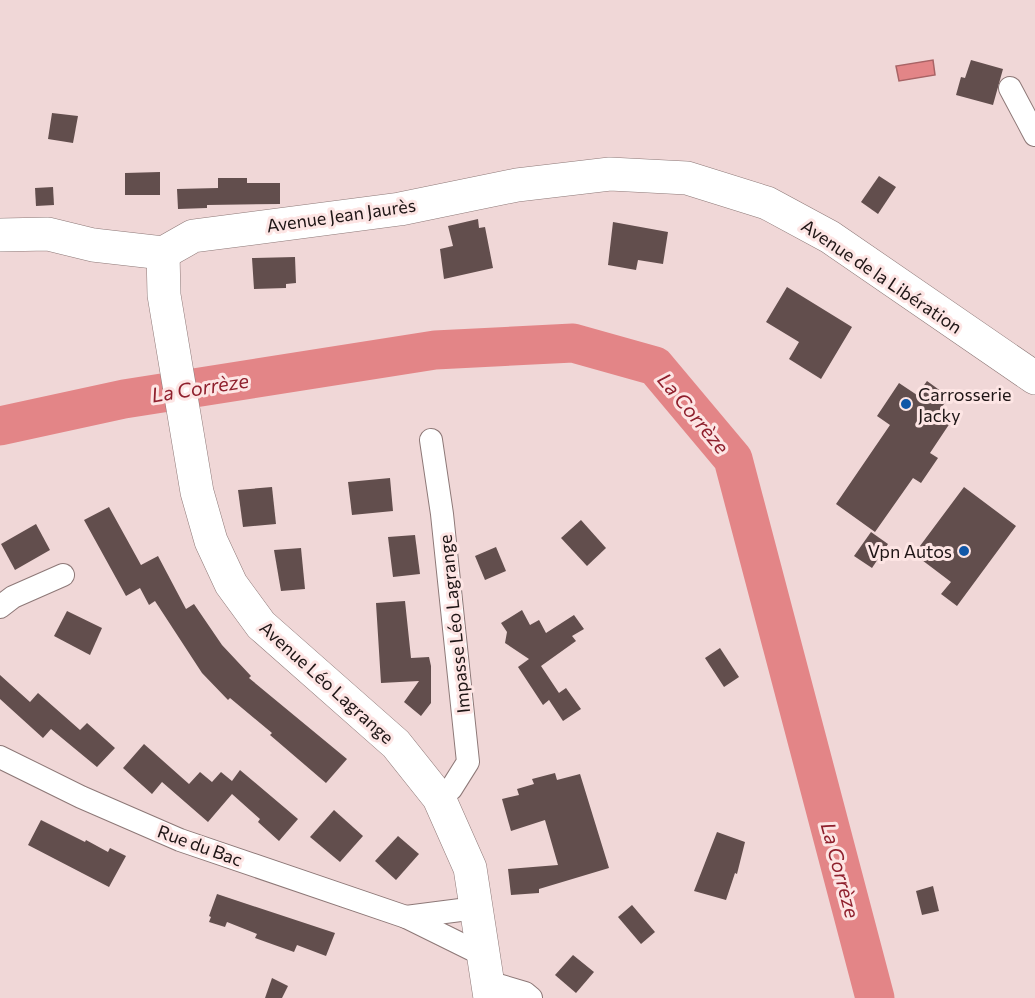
<svg xmlns="http://www.w3.org/2000/svg" width="1035" height="998" font-family="Commissioner,sans-serif">
<rect width="100%" height="100%" fill="#f0d7d7"/>
<path fill="#e38587" stroke="#a86365" stroke-width="1.5" d="M933 60 935 75 899 81 896 66Z"/>
<g fill="none" stroke-linecap="round" stroke-linejoin="round">
<path stroke="#e38587" stroke-width="39" d="M0 426 124 399 435 350 573 343 655 366 733 459 875 998"/>
</g>
<g fill="#624e4d">
<path d="M971 60 1003 69 993 105 956 95 961 77 965 78Z"/>
<path d="M52 113 78 116 73 143 48 139Z"/>
<path d="M160 172V195H125V173Z"/>
<path d="M879 176 896 187 878 214 861 202Z"/>
<path d="M218 178H247V183H280V204L207 205V208L178 209 177 189 218 188Z"/>
<path d="M53 187 54 205 36 206 35 188Z"/>
<path d="M478 219 479 228 485 227 493 268 444 279 440 249 453 246 448 226Z"/>
<path d="M613 222 668 232 663 264 638 260 636 270 608 265Z"/>
<path d="M295 257 296 283 286 284V288L254 289 252 258Z"/>
<path d="M787 287 852 327 821 379 789 359 799 342 766 322Z"/>
<path d="M927 381 949 397 939 411 952 420 930 453 938 458 921 483 913 478 875 532 836 504 890 425 877 416 899 383 917 395Z"/>
<path d="M390 478 393 511 352 515 348 482Z"/>
<path d="M272 487 276 524 243 527 238 490Z"/>
<path d="M964 487 1016 526 957 606 941 594 951 582 914 554Z"/>
<path d="M109 507 141 565 158 556 186 609 194 604 222 645 251 676 249 678 347 759 326 783 270 735 272 733 230 698 228 700 202 673 155 601 149 605 140 588 126 596 84 520Z"/>
<path d="M581 520 606 548 587 566 561 538Z"/>
<path d="M36 524 50 550 15 570 1 544Z"/>
<path d="M871 532 888 544 872 568 854 556Z"/>
<path d="M415 535 420 574 393 577 388 537Z"/>
<path d="M496 547 506 571 485 580 475 556Z"/>
<path d="M301 548 305 589 281 591 274 550Z"/>
<path d="M405 601 411 658 429 657 431 666V703L421 716 404 702 419 681 381 683 376 603Z"/>
<path d="M522 610 530 625 539 620 546 633 574 615 584 629 572 636 576 641 541 666 559 693 556 695 566 688 581 709 563 721 549 700 543 705 518 667 529 659 505 643 507 632 501 623Z"/>
<path d="M67 611 102 628 90 655 54 636Z"/>
<path d="M720 648 739 677 724 687 705 658Z"/>
<path d="M0 675 30 702 38 693 80 730 87 723 115 748 97 767 51 729 43 738 0 699Z"/>
<path d="M144 744 189 784 200 772 212 782 221 772 232 781 240 770 298 819 279 841 258 822 260 819 232 794 208 822 162 782 152 794 123 768Z"/>
<path d="M555 773 557 780 580 774 609 868 539 889V893L511 895 508 869 558 865 545 820 511 831 502 799 519 795 517 789 534 784 532 779Z"/>
<path d="M334 810 363 836 340 862 310 837Z"/>
<path d="M41 820 85 842 86 840 108 852 110 848 126 856 109 887 28 845Z"/>
<path d="M717 832 745 842 737 874 735 873 726 900 694 891Z"/>
<path d="M398 836 419 854 396 880 375 861Z"/>
<path d="M933 886 939 911 922 915 916 891Z"/>
<path d="M217 894 335 933 326 956 297 945 294 952 255 938 257 934 227 922 225 927 209 922 211 917 209 916Z"/>
<path d="M632 905 655 932 641 944 618 917Z"/>
<path d="M573 955 594 972 576 993 555 975Z"/>
<path d="M272 978 288 986 282 998H265Z"/>
</g>
<g fill="none" stroke-linecap="round" stroke-linejoin="round">
<defs>
<g id="street">
<path d="M1010 88 1035 135"/>
<path d="M431 440 442 514 468 762 451 789 439 798"/>
<path d="M0 607 13 597 63 575"/>
<path d="M0 757 81 797 180 840 406 917"/>
<path d="M476 908 406 917 485 956"/>
<path d="M488 982 525 993 531 998"/>
</g>
<path id="secondary" d="M163 253 164 295 197 492 211 541 231 584 261 625 396 744 439 798 470 868 490 998"/>
<path id="primary" d="M0 235 48 234 93 245 163 253 193 236 400 209 517 185 610 174 687 178 767 203 830 237 1035 378"/>
</defs>
<use href="#street" stroke="#8d7877" stroke-width="24"/>
<use href="#secondary" stroke="#8d7877" stroke-width="34"/>
<use href="#primary" stroke="#8d7877" stroke-width="34"/>
<use href="#street" stroke="#fff" stroke-width="22"/>
<use href="#secondary" stroke="#fff" stroke-width="33"/>
<use href="#primary" stroke="#fff" stroke-width="33"/>
</g>
<g fill="#1157a7" stroke="#fde5e4" stroke-width="2">
<circle cx="906" cy="404" r="6"/>
<circle cx="964" cy="551" r="6"/>
</g>
<g text-anchor="middle" dominant-baseline="central" stroke-width="6" stroke-linejoin="round" paint-order="stroke">
<g font-size="18" fill="#1e1515" stroke="#fde5e4">
<text transform="translate(341 215) rotate(-8)">Avenue Jean Jaurès</text>
<text transform="translate(882 276) rotate(34)">Avenue de la Libération</text>
<text transform="translate(454 624) rotate(-96)">Impasse Léo Lagrange</text>
<text transform="translate(327 682) rotate(42)">Avenue Léo Lagrange</text>
<text transform="translate(200 845) rotate(20)">Rue du Bac</text>
</g>
<g font-size="18" fill="#1e1515" stroke="#fde5e4" text-anchor="start">
<text x="918" y="394">Carrosserie<tspan x="918" dy="21">Jacky</tspan></text>
<text x="952" y="551" text-anchor="end">Vpn Autos</text>
</g>
<g font-size="20" font-style="italic" fill="#8f202d" stroke="#fde5e4">
<text transform="translate(200 387) rotate(-9)">La Corrèze</text>
<text transform="translate(694 413) rotate(50)">La Corrèze</text>
<text transform="translate(841 870) rotate(75)">La Corrèze</text>
</g>
</g>
</svg>
